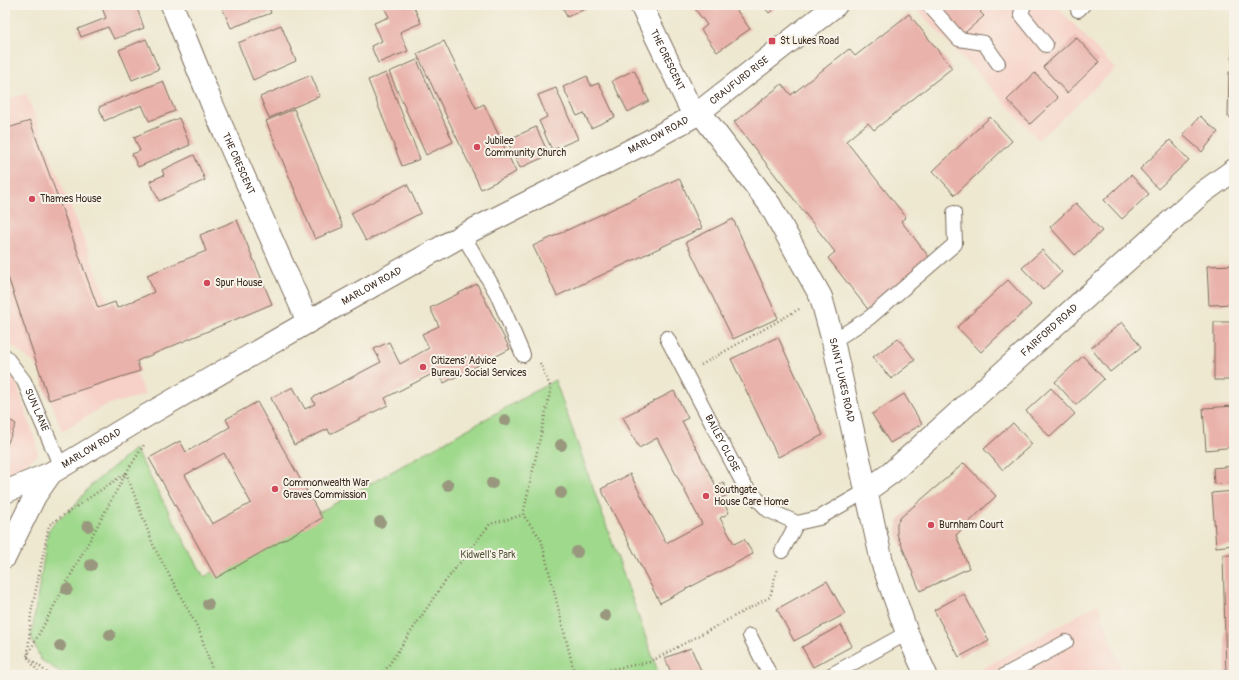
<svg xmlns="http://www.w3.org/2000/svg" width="1239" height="680" font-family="Pangolin,sans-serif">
<rect width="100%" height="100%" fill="#f7f3e8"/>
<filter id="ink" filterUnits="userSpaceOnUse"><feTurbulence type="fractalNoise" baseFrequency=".025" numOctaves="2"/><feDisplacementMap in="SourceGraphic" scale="8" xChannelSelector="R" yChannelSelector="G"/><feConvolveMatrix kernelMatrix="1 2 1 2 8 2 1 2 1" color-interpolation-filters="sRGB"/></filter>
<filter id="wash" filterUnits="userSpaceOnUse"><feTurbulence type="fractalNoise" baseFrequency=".012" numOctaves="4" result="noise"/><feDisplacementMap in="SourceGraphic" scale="16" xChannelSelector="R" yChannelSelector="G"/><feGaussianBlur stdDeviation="0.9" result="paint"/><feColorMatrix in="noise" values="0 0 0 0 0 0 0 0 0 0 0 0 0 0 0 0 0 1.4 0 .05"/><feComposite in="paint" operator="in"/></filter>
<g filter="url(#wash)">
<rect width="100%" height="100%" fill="#eee8d0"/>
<g fill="#f7d1c7">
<path d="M913 5H1056L1115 69 1038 140 1000 97Z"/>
<path d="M26 94 145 395 106 405 62 431 41 375 35 364 5 340V100Z"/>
<path d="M5 369 15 379 36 442 38 454 5 480Z"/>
<path d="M1098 604 1123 675H971Z"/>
</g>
<path fill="#9fd98c" stroke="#6d8255" d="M555 380 659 675H65L41 660 31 637 48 531 58 519 75 506 90 486 135 449 204 577Z"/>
<g id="blocks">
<g fill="#e9b2aa" fill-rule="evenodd">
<path d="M101 5H136L144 28 114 39 108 27 81 37 78 29 106 18Z"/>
<path d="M221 5H268L271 13 231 28Z"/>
<path d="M383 5H413L421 23 400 32 408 51 378 63 371 46 382 41 374 23 389 17Z"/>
<path d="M562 5H594L567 17Z"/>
<path d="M692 5H725L728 9 733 5 750 29 717 52 701 30 707 25Z"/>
<path d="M762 5H778L769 13Z"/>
<path d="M934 5H987L980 12 984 16 961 36Z"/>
<path d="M909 14 952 68 874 130 868 123 846 141 906 217 901 221 933 262 870 312 828 258 835 252 734 122 782 84 791 95 849 49 855 56Z"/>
<path d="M1233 21H1234V64L1232 63Z"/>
<path d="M281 25 296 61 253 80 238 43Z"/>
<path d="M1076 37 1099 62 1067 93 1043 67Z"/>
<path d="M146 39 159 69 132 80 119 50Z"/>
<path d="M444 41 476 108 484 104 516 172 481 189 417 54Z"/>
<path d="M417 60 453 142 426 155 389 72Z"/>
<path d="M634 70 649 101 628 112 612 81Z"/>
<path d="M1229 72H1234V117H1228Z"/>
<path d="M386 73 420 159 402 166 368 80Z"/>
<path d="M1035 73 1058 98 1030 124 1007 100Z"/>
<path d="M311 75 320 96 269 118 260 97Z"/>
<path d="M587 76 591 86 599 83 615 117 591 128 584 113 577 116 563 87Z"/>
<path d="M163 81 175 111 149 121 142 105 104 121 99 107Z"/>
<path d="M556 88 578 139 552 150 539 121 547 117 538 95Z"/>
<path d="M294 109 343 227 315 239 266 121Z"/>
<path d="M1200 116 1218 132 1202 152 1183 135Z"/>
<path d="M990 117 1012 141 955 195 933 171Z"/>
<path d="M179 118 190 145 138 167 132 154 140 151 134 137Z"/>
<path d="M30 121 98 308 115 302 117 308 154 292 147 275 206 251 200 235 237 220 272 304 137 361 140 371 49 400 5 268V129Z"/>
<path d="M536 127 549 155 520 168 507 140Z"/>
<path d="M1170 140 1189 160 1158 189 1140 169Z"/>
<path d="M194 155 205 180 159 201 150 181 164 175 162 170Z"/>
<path d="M1131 175 1149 194 1122 219 1104 200Z"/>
<path d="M679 178 702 228 557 296 533 246Z"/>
<path d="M407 184 421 213 366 241 351 213Z"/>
<path d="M1076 203 1102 231 1075 255 1050 227Z"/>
<path d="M733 219 778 318 733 339 686 242Z"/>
<path d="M1042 250 1062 272 1043 290 1022 268Z"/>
<path d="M1234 265V304L1209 305 1207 266Z"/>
<path d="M1008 280 1031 305 981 352 957 327Z"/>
<path d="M477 284 510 349 444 383 438 371 385 398 388 405 330 434 328 429 294 445 271 398 293 387 305 409 315 404 312 398 381 362 374 349 389 342 400 364 429 348 422 334 439 326 430 308Z"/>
<path d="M1122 322 1141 347 1110 372 1091 348Z"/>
<rect x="1214" y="322" width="20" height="58"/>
<path d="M778 337 823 435 778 457 731 359Z"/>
<path d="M898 338 915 360 891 379 873 357Z"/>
<path d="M1083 356 1104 379 1076 405 1055 382Z"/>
<path d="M1051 388 1075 414 1050 437 1026 411Z"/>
<path d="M674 391 688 418 682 421 716 486 723 482 730 494 721 498 729 513 720 518 734 544 744 539 753 554 660 603 601 489 630 474 666 543 702 524 657 438 639 448 623 417Z"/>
<path d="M904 394 922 424 890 443 872 414Z"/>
<path d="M257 402 322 518 216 578 149 458 180 441 186 452 230 427 226 419ZM224 453 251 503 212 524 185 475Z"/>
<path d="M1234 406V447L1206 450 1203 408Z"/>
<path d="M5 417 16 424 5 449Z"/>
<path d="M1013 423 1032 444 1003 470 984 449Z"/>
<path d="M964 463 996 496 956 535 969 568 920 591 897 534V523L901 517Z"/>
<path d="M1234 466V483L1214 484 1213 468Z"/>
<path d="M1234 491V545L1216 547 1212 493Z"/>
<path d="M1223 555H1234V675H1226Z"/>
<path d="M827 581 845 614 794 641 777 609Z"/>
<path d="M964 594 989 641 959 657 934 610Z"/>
<path d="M841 625 852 646 813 667 802 647Z"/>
<path d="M691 648 703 675H672L665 658Z"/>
</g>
</g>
</g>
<g filter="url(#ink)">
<use href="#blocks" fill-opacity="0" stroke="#7a6c5c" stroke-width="1"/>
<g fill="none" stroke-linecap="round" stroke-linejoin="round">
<defs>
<g id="service">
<path d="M929 5 959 39 984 43 998 63"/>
<path d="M1024 5 1021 14 1046 45"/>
<path d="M1078 10 1083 5"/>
<path d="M463 235 497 294 523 355"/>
<path id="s1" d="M667 338 744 485 768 510 797 523 819 518 866 491"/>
<path d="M833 341 869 318 955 244 954 213"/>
<path id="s2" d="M5 356 24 381 61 467"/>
<path d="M782 551 797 523"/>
<path d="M750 636 770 675"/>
<path d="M831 675 907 633"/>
<path d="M1005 675 1066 642"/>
</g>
<g id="minor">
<path id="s3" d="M172 5 212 104 308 322"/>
<path id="s4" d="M641 5 694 116"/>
<path id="s5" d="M700 112 770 205 821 297 833 341 882 562 907 633 926 675"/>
<path id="s6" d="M866 491 891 473 1202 193 1234 170"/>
</g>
<g id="primary">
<path id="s7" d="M5 492 51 473 139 420 308 322 463 235 649 141 694 116 836 5"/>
<path d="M5 557 35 496 51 473"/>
</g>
</defs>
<use href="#service" stroke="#7a6c5c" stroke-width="16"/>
<use href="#minor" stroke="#7a6c5c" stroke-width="24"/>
<use href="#primary" stroke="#7a6c5c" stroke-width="24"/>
<g stroke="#7a6c5c" stroke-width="2.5" stroke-dasharray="1 3" stroke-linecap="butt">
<path d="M540 363 551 388 523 515 541 539 575 675"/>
<path d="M701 365 801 308"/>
<path d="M126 473 154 547 199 630 214 675"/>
<path d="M28 654 31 614 49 525 126 473"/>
<path d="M27 656 126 473 144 445"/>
<path d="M40 675 27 656 50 675"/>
<path d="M382 675 441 587 490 524 523 515"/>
<path d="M582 675 650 662 770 597 777 569"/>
</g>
<use href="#service" stroke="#fff" stroke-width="14"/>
<use href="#minor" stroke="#fff" stroke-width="22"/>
<use href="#primary" stroke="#fff" stroke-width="22"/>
</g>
<g fill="#99987e">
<circle cx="505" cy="420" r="6"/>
<circle cx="561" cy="445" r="6"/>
<circle cx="492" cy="483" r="6"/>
<circle cx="448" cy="485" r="6"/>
<circle cx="561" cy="493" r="6"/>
<circle cx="380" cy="522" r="6"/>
<circle cx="88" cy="526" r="6"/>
<circle cx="577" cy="552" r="6"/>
<circle cx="91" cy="565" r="6"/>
<circle cx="67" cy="589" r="6"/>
<circle cx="208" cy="604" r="6"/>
<circle cx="605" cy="616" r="6"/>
<circle cx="110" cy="635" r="6"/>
<circle cx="60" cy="646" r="6"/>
</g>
</g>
<g fill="#d1495b" stroke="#f7f3e8" stroke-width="1.5">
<rect x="768" y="37" width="8" height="8" rx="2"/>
<circle cx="477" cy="147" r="4"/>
<circle cx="32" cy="199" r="4"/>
<circle cx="207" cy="283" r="4"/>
<circle cx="423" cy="367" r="4"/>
<circle cx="275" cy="489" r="4"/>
<circle cx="706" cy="496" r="4"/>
<circle cx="931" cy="525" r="4"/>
</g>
<g text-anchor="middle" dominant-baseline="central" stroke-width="4" stroke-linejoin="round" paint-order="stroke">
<g font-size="10" fill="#3b2a1e" stroke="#f7f3e8" text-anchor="start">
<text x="780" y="41">St Lukes Road</text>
<text x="485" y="141">Jubilee<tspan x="485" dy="12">Community Church</tspan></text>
<text x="40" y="199">Thames House</text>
<text x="215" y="283">Spur House</text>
<text x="431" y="361">Citizens' Advice<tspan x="431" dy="12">Bureau, Social Services</tspan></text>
<text x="283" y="483">Commonwealth War<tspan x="283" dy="12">Graves Commission</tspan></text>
<text x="714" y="490">Southgate<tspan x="714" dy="12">House Care Home</tspan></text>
<text x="939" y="525">Burnham Court</text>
</g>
<g font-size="10" fill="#3b2a1e" stroke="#f7f3e8">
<text stroke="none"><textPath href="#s4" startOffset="61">THE CRESCENT</textPath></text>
<text stroke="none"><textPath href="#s7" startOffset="843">CRAUFURD RISE</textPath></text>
<text stroke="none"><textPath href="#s7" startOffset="745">MARLOW ROAD</textPath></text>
<text stroke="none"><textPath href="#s3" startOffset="172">THE CRESCENT</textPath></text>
<text stroke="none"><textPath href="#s7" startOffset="421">MARLOW ROAD</textPath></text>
<text stroke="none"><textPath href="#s6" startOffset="244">FAIRFORD ROAD</textPath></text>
<text stroke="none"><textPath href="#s5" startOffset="307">SAINT LUKES ROAD</textPath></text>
<text stroke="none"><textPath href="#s2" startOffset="63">SUN LANE</textPath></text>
<text stroke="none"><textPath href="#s1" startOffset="119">BAILEY CLOSE</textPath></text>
<text stroke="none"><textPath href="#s7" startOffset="97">MARLOW ROAD</textPath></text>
</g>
<g font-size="10" fill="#54563a" stroke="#f7f3e8">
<text x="488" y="555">Kidwell's Park</text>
</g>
</g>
<rect width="1239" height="680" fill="none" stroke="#f7f3e8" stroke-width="20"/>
</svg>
